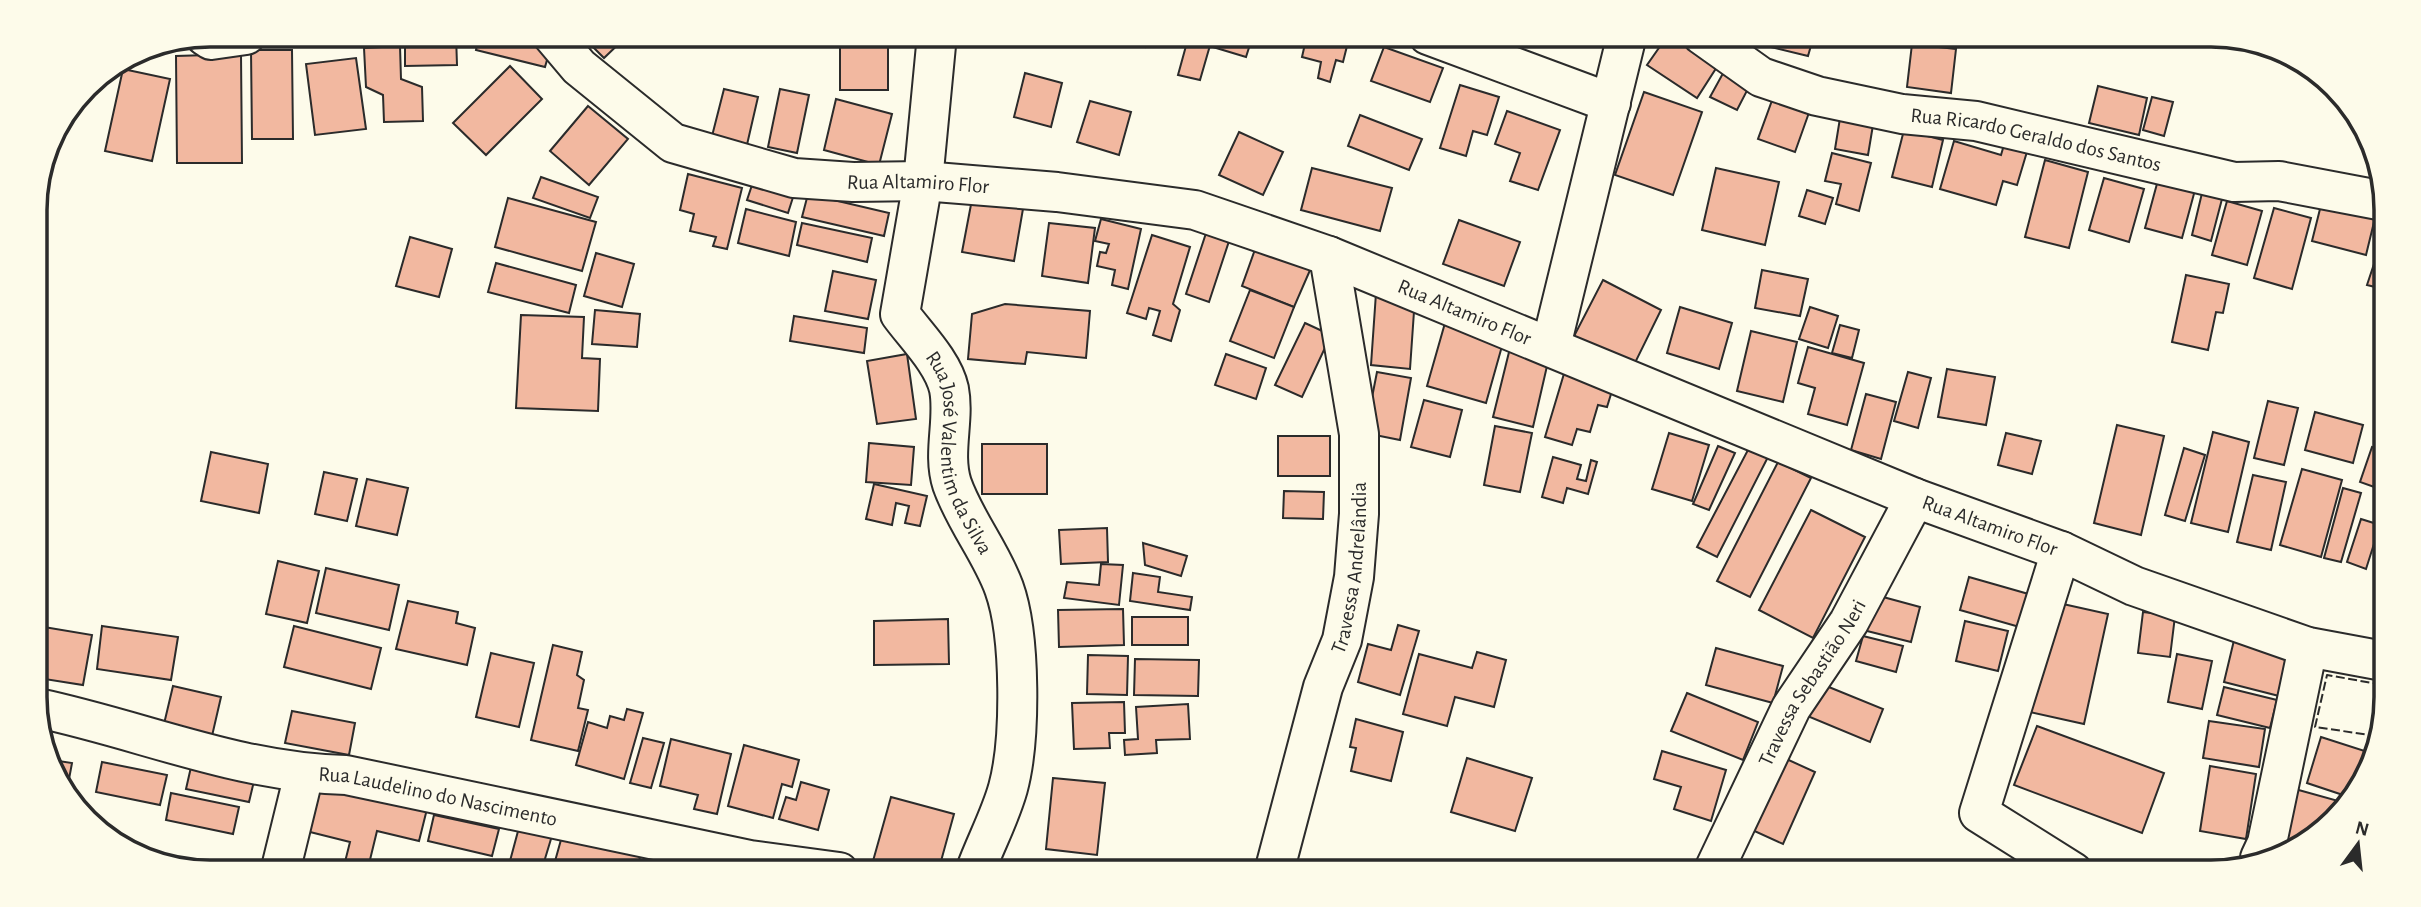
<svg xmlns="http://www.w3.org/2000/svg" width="2421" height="907" font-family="'Alegreya Sans',sans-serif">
<rect width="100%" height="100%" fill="#fdfbea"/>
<g fill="#f2b8a0" stroke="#2b2b2b" stroke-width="2">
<path d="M405 35H456L457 65 405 66Z"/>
<path d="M479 35H508L551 46 545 67 476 50Z"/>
<path d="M581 35H628L604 58Z"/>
<path d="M1116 35H1150L1145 47Z"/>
<path d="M1189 35H1213L1200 80 1178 75Z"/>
<path d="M1217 35H1253L1246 57 1213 47Z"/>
<path d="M1307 35 1348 42 1343 62 1336 60 1330 82 1318 78 1321 62 1302 57Z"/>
<path d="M1554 35H1598L1597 39Z"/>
<path d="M1668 35H1686L1722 59 1697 98 1647 65Z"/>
<path d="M1743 35H1814L1808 56 1742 40Z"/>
<rect x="840" y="43" width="48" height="47"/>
<path d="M1912 44 1956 49 1951 93 1907 87Z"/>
<path d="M400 46 401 79 422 87 423 121 384 122 383 95 366 87 364 48Z"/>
<path d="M1384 47 1443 68 1430 102 1371 81Z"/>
<path d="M251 50H292L293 139H252Z"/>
<path d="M241 54 242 163H177L176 56Z"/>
<path d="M356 58 366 129 315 135 306 64Z"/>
<path d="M510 66 542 99 486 155 453 123Z"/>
<path d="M1727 66 1753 79 1737 110 1710 97Z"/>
<path d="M123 69 170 79 152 161 105 151Z"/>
<path d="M1025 73 1062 83 1051 127 1014 117Z"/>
<path d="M1460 85 1499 97 1487 135 1473 131 1466 156 1440 148Z"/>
<path d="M2098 86 2147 98 2139 135 2089 123Z"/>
<path d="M724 89 758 97 746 149 711 140Z"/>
<path d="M780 89 809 95 797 153 768 147Z"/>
<path d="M1644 92 1702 112 1673 195 1615 175Z"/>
<path d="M1774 95 1811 107 1795 152 1758 139Z"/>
<path d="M2152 97 2173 102 2164 136 2143 130Z"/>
<path d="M836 99 892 114 879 165 824 150Z"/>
<path d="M1090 101 1131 112 1119 155 1077 142Z"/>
<path d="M588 106 628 139 589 185 550 151Z"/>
<path d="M1507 111 1560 130 1538 190 1510 181 1520 153 1495 144Z"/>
<path d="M1841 112 1874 119 1868 155 1835 149Z"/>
<path d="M1360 115 1422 139 1409 170 1348 146Z"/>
<path d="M1904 130 1943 140 1932 187 1892 177Z"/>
<path d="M1239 132 1283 152 1263 195 1219 175Z"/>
<path d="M2006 138 2029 145 2017 185 2003 181 1996 205 1940 189 1954 141 2001 155Z"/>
<path d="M1832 153 1871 163 1859 211 1836 204 1841 184 1825 181Z"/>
<path d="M2045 160 2088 172 2069 248 2025 237Z"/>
<path d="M1312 168 1392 188 1380 231 1301 210Z"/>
<path d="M1716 168 1779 182 1765 245 1702 230Z"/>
<path d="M688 174 742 188 727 249 713 246 716 237 690 231 694 214 680 210Z"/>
<path d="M541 177 598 197 590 218 533 198Z"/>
<path d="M2104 178 2144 189 2129 242 2089 230Z"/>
<path d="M754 179 795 191 788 213 747 200Z"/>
<path d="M2158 180 2195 190 2182 238 2145 228Z"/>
<path d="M1807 190 1833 198 1825 224 1799 216Z"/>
<path d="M2202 193 2222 199 2211 241 2192 235Z"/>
<path d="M808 194 889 213 884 236 802 217Z"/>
<path d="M973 194 1024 203 1014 261 962 252Z"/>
<path d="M508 198 596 222 582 271 495 247Z"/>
<path d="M2227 201 2262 211 2247 265 2212 255Z"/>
<path d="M2321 205 2375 218 2366 255 2312 241Z"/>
<path d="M2274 208 2311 218 2292 289 2254 278Z"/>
<path d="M746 209 796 222 789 256 738 243Z"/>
<path d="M1101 219 1141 229 1128 289 1112 285 1115 270 1097 266 1100 252 1106 253 1109 244 1095 241Z"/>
<path d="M1459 220 1520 242 1504 286 1443 264Z"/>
<path d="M802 223 872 238 867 262 797 245Z"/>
<path d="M1049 223 1095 228 1088 283 1042 276Z"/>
<path d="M1209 224 1232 232 1209 302 1186 294Z"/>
<path d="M2384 234 2383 289 2367 285Z"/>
<path d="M1152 235 1190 247 1173 304 1180 310 1171 341 1153 335 1160 311 1149 308 1146 319 1127 313Z"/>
<path d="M410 237 452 249 439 297 396 286Z"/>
<path d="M1258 241 1314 261 1294 307 1242 286Z"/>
<path d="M596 253 634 264 622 307 584 296Z"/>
<path d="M496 263 576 285 569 313 488 292Z"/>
<path d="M1762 270 1808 279 1800 316 1755 308Z"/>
<path d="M833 271 876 280 868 319 825 311Z"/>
<path d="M2186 275 2229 284 2223 313 2216 312 2208 350 2172 342Z"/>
<path d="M1603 280 1661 310 1631 371 1572 340Z"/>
<path d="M1250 290 1294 307 1274 358 1230 341Z"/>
<path d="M1376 293 1415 297 1410 369 1371 365Z"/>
<path d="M1005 304 1090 311 1086 358 1027 352 1025 364 968 359 972 314Z"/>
<path d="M1680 307 1732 323 1719 369 1667 353Z"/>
<path d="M1810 307 1838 316 1828 348 1799 339Z"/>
<path d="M595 310 640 314 637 347 592 344Z"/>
<path d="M521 315 584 317 582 358 600 359 598 411 516 408Z"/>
<path d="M794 316 867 328 864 353 790 341Z"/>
<path d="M1305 323 1331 335 1302 397 1275 385Z"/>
<path d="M1445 323 1504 339 1486 403 1427 386Z"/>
<path d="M1840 325 1859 330 1852 358 1832 353Z"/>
<path d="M1751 331 1797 342 1783 402 1737 391Z"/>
<path d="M1511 344 1550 353 1533 427 1493 417Z"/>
<path d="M1808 347 1864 363 1847 425 1808 414 1815 388 1798 383Z"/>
<path d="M907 354 916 419 877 424 867 361Z"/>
<path d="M1226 354 1266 368 1256 399 1215 385Z"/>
<path d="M1566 367 1615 381 1607 407 1598 405 1590 432 1577 429 1572 445 1545 437Z"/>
<path d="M1947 369 1995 377 1986 425 1938 417Z"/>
<path d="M1377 372 1411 378 1400 440 1365 433Z"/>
<path d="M1908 372 1931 378 1918 428 1894 421Z"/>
<path d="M1866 394 1896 402 1881 459 1851 450Z"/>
<path d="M1424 400 1462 410 1450 457 1411 447Z"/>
<path d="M2268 401 2298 408 2284 465 2254 458Z"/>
<path d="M2315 412 2363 425 2353 463 2305 450Z"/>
<path d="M2117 425 2164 436 2141 535 2094 523Z"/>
<path d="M1495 426 1532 433 1520 492 1484 485Z"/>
<path d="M2213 432 2249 442 2228 532 2191 523Z"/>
<path d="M1669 433 1709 445 1692 501 1652 489Z"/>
<path d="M2006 433 2041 441 2032 474 1998 465Z"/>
<rect x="1278" y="436" width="52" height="40"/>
<path d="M869 443 914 447 911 485 866 482Z"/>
<rect x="982" y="444" width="65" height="50"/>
<path d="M1718 446 1735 453 1709 510 1693 504Z"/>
<path d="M2372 447 2381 450 2380 489 2360 482Z"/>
<path d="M1749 448 1768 457 1717 557 1697 547Z"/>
<path d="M2184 448 2205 455 2185 521 2165 515Z"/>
<path d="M211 452 268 464 259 513 201 501Z"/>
<path d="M1553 457 1581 465 1577 479 1586 481 1591 460 1597 462 1588 494 1567 488 1563 503 1542 497Z"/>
<path d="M1778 462 1811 478 1750 597 1717 581Z"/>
<path d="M2302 469 2342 480 2321 557 2280 545Z"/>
<path d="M324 472 357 479 347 521 315 514Z"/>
<path d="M2253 475 2286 482 2271 550 2237 542Z"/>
<path d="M367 479 408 488 397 535 356 526Z"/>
<path d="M874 484 927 496 920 526 905 523 909 506 896 503 892 525 866 519Z"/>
<path d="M2343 488 2361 493 2341 562 2324 558Z"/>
<path d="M1284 491 1324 492 1323 519 1283 518Z"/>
<path d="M1811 510 1865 537 1813 638 1759 610Z"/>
<path d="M2361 519 2380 525 2366 569 2347 562Z"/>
<path d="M1107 528 1108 562 1061 564 1059 530Z"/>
<path d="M1143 543 1187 556 1181 576 1145 565Z"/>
<path d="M278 561 319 571 307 623 266 614Z"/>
<path d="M1101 564 1123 565 1119 605 1064 598 1067 582 1099 585Z"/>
<path d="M326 568 399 585 389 630 316 613Z"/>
<path d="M1133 573 1160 577 1158 592 1192 597 1190 610 1130 601Z"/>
<path d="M1969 577 2032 595 2023 628 1960 610Z"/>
<path d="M1872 594 1920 607 1911 642 1863 630Z"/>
<path d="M408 601 458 612 456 623 475 628 467 665 396 649Z"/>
<path d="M2054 602 2108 614 2084 724 2030 712Z"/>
<path d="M1123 609 1124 645 1059 647 1058 610Z"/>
<path d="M2143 612 2175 616 2170 657 2138 653Z"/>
<rect x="1132" y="617" width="56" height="28"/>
<path d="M948 619 949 664 874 665V621Z"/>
<path d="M1965 621 2008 631 1998 671 1956 661Z"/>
<path d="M1398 625 1419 631 1400 695 1358 682 1368 644 1391 650Z"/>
<path d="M38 626 92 635 83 685 38 678Z"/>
<path d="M102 626 178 637 171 680 97 669Z"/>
<path d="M294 626 381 648 371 689 284 667Z"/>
<path d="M1863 636 1903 646 1896 672 1856 661Z"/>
<path d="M2235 636 2290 650 2279 696 2224 682Z"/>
<path d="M553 645 582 652 577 675 584 680 578 708 588 710 578 751 531 740Z"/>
<path d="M1716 648 1783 666 1773 703 1706 685Z"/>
<path d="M1477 652 1506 660 1494 707 1455 697 1447 726 1403 714 1419 654 1472 668Z"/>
<path d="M491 653 534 663 519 727 476 717Z"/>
<path d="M2177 654 2212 661 2202 709 2168 702Z"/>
<path d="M1088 655 1128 656 1127 695 1087 694Z"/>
<path d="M1135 659 1199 660 1198 696 1134 695Z"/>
<path d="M1819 683 1883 709 1870 742 1805 715Z"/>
<path d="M173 686 221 697 212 736 164 724Z"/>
<path d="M2224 687 2277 700 2270 728 2217 715Z"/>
<path d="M1687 693 1758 722 1743 760 1671 731Z"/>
<path d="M1124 702 1125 733H1109L1110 748 1074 749 1072 703Z"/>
<path d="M1188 704 1190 739 1156 740 1157 753 1125 755 1124 740 1138 739 1136 707Z"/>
<path d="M627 709 643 713 624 779 576 765 588 722 607 728 610 716 624 720Z"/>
<path d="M292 711 355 723 349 755 285 743Z"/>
<path d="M1356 719 1403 732 1391 781 1351 771 1356 748 1350 747Z"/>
<path d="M2209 721 2265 729 2259 767 2203 758Z"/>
<path d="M2037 726 2164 773 2142 833 2014 785Z"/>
<path d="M2321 737 2374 754 2346 796 2307 783Z"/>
<path d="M643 738 664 743 651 788 630 783Z"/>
<path d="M671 739 731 754 717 814 694 809 698 795 660 786Z"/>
<path d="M744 745 799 760 792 787 782 784 773 818 728 806Z"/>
<path d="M1662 751 1726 770 1711 821 1674 809 1681 787 1654 779Z"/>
<path d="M1782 757 1815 772 1783 844 1750 829Z"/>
<path d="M1467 758 1532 778 1515 831 1451 812Z"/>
<path d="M52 760 72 763 67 790Z"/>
<path d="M102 762 167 775 160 805 96 792Z"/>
<path d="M2210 766 2256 774 2246 839 2200 831Z"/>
<path d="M191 767 254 781 249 802 186 789Z"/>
<path d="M1053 778 1105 783 1097 855 1046 849Z"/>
<path d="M801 782 829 790 818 830 779 819 786 797 796 800Z"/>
<path d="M319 783 427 809 419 841 377 831 368 868 345 862 350 842 306 831Z"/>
<path d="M2295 789 2342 802 2318 836 2299 843 2281 838Z"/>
<path d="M171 793 239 807 233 834 166 820Z"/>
<path d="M891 797 954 814 938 872H911L873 861Z"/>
<path d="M434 815 499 829 492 856 428 841Z"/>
<path d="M521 820 554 829 541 872H507Z"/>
<path d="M564 829 642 850 636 872H552Z"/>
<path d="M673 854 704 863 702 872H667Z"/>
<path d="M293 860 336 871V872H290Z"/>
<path d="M218 865 243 872H217Z"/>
<path d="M1120 867 1121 872H1051V870Z"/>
</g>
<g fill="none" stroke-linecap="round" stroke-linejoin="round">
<defs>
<g id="minor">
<path id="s1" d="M552 35 579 67 673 143 794 178 853 182 923 181 1057 192 1195 210 1329 256 1915 498 2061 551 2134 586 2308 647 2378 660"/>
<path id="s2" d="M937 35 923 181 900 314C916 336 943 362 949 389 955 420 942 453 952 484 965 521 991 552 1004 588 1021 635 1021 740 1008 788 1000 817 985 844 975 872"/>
<path d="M1428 35 1611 103"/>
<path id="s3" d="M1702 35 1761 77 1817 96 1902 114 1976 121 2234 182 2279 181 2384 201"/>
<path d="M205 36 211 40 246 35"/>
<path d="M1551 346 1627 35"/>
<path d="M2061 551 1979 813 2073 872"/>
<path id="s4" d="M38 708C142 730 239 773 346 775L750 860 839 872"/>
<path d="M2260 858 2267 843 2308 647"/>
<path d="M280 872 304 774"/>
<path id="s5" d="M1274 872 1323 687 1342 640 1354 577 1359 514V434L1329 256"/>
<path id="s6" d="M1713 872 1791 708 1849 622 1915 498"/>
</g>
</defs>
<use href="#minor" stroke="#2b2b2b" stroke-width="42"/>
<use href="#minor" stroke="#fdfbea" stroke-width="38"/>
<path stroke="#2b2b2b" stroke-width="2" stroke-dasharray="9 3.5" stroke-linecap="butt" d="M2377 736 2315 727 2327 675 2378 684"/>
</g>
<g text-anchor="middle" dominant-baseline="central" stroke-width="5" stroke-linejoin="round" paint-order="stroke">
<g font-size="21" fill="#2b2b2b" stroke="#fdfbea">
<text stroke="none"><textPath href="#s3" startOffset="355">Rua Ricardo Geraldo dos Santos</textPath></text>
<text stroke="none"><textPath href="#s1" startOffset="413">Rua Altamiro Flor</textPath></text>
<text stroke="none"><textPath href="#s1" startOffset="980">Rua Altamiro Flor</textPath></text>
<text stroke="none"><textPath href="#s2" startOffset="438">Rua José Valentim da Silva</textPath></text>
<text stroke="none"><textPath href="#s1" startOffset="1547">Rua Altamiro Flor</textPath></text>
<text stroke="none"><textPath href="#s5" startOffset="315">Travessa Andrelândia</textPath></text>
<text stroke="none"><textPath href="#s6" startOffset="214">Travessa Sebastião Neri</textPath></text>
<text stroke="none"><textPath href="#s4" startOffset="410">Rua Laudelino do Nascimento</textPath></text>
</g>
</g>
<path d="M0 0H2421V907H0ZM210 47H2211A163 163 0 0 1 2374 210V697A163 163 0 0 1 2211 860H210A163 163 0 0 1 47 697V210A163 163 0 0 1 210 47Z" fill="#fdfbea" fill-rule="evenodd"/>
<path fill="none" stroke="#2b2b2b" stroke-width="3.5" d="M210 47H2211A163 163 0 0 1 2374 210V697A163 163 0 0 1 2211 860H210A163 163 0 0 1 47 697V210A163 163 0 0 1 210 47Z"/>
<g transform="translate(2358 844) rotate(15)" stroke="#fdfbea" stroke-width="5" paint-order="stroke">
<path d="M0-5L12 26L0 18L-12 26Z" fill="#2b2b2b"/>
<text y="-10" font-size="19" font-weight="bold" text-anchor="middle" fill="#2b2b2b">N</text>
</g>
</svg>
